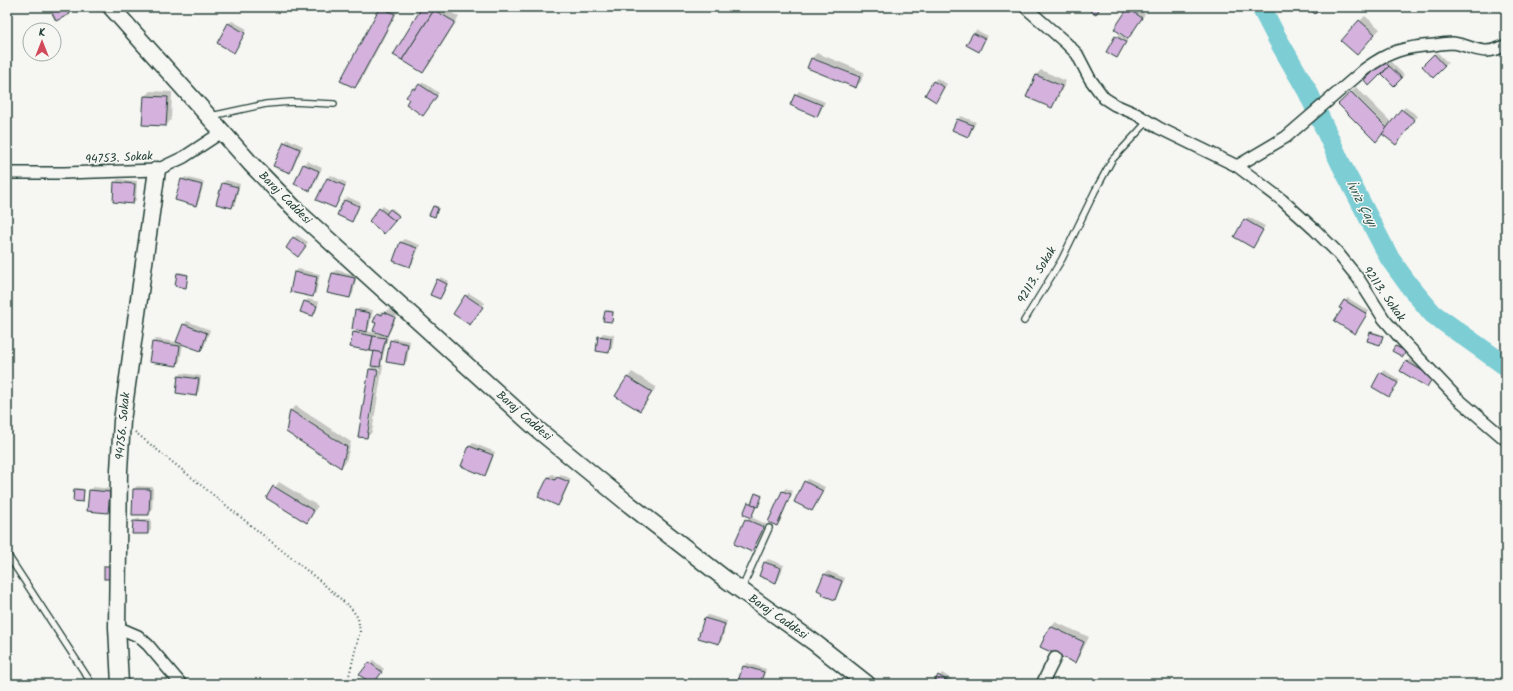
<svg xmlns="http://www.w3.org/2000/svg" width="1513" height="691" font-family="Kalam,sans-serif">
<rect width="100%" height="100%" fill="#f6f6f2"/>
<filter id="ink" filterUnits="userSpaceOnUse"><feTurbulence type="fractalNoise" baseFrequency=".025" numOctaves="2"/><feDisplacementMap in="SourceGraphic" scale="8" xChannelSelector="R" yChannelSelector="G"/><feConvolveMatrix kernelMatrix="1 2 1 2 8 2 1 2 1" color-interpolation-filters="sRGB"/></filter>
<g filter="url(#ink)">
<g fill="#0003" fill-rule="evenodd">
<path d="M50 7H71L73 10 57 20Z"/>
<path d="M155 7H164L160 10Z"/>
<path d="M381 7H396L399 9 360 82 355 87 342 80Z"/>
<path d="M424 7H442L459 17 428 67 423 72Z"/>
<path d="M1131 7H1134L1145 14 1117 56 1116 37 1119 34 1124 37 1125 35 1129 9Z"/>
<path d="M1365 16 1380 29 1357 54 1360 21Z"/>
<path d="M232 21 247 29 234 52 228 24Z"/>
<path d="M976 30 988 36 978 51 967 45Z"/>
<path d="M1437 52 1448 63 1433 76 1423 66Z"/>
<path d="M817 53 864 72 861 82 856 86 808 68 812 58Z"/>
<path d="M1387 58 1404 75 1394 85 1382 72Z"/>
<path d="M1041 70 1066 81 1056 102 1051 107 1027 97 1036 75Z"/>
<path d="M937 78 947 84 936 100 934 81Z"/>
<path d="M423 82 439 93 423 115 413 89 416 86 419 87Z"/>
<path d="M1356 87 1392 123 1405 107 1418 116 1399 140 1383 133 1340 104Z"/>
<path d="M150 91 172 92 171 120 166 125 145 96Z"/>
<path d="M799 91 825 102 820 112 817 116 796 94Z"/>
<path d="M961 116 976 122 971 132 968 136 954 129 958 119Z"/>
<path d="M288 139 303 146 293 168 290 172 285 142Z"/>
<path d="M307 161 322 168 313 187 310 190 296 183 304 164Z"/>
<path d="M331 175 347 183 337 204 334 207 327 178Z"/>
<path d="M185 177 204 182 199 201 196 205 182 180Z"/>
<path d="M118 179 137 181 136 200 133 203 115 183Z"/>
<path d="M226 180 240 184 235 204 232 207 223 183Z"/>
<path d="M348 197 361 203 355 217 352 220 338 214 345 200Z"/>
<path d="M435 205 439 207 435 216 433 206Z"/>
<path d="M383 206 389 211 392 208 399 214 397 217 370 221Z"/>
<path d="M1248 217 1265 226 1253 246 1245 220Z"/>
<path d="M297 235 308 242 301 253 294 238Z"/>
<path d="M404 239 420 245 413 263 410 266 394 260 401 242Z"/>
<path d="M298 269 320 274 316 293 312 296 291 291 295 272Z"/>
<path d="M336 270 357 275 353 294 350 297 333 273Z"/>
<path d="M179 272 188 274 185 287 178 274Z"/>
<path d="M441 277 449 281 443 295 439 298 438 280Z"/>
<path d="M469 293 485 303 470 324 466 296Z"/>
<path d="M1348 298 1369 311 1358 329 1343 309 1345 301Z"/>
<path d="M308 299 319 302 316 312 313 315 305 302Z"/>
<path d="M359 308 373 310 369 328 366 331 382 334 378 323V314L381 311 385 312 388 309 398 313 390 332 387 335 388 336 381 365H383L372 432 367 437 359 436 370 369 374 365 375 351 354 332 357 329 356 311ZM378 365H380L369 433H367Z"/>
<path d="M607 310 614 311 611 321 606 311Z"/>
<path d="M187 321 210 330 204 347 201 350 183 344 180 361 177 365 153 342 156 339 177 342 184 325Z"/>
<path d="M1372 331 1384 335 1380 344 1371 332Z"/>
<path d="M603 333 614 335 612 349 608 352 599 337Z"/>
<path d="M394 338 410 341 407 361 403 364 391 341Z"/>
<path d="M1397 345 1406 350 1404 354 1396 346Z"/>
<path d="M1410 358 1436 374 1427 386 1401 371Z"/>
<path d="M1384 370 1400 380 1389 396 1381 373Z"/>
<path d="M632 372 656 387 645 405 640 410 616 396 628 377Z"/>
<path d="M182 373 201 376 199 391 196 395 179 376Z"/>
<path d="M296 406 351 442 346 462 341 467 287 431 291 410Z"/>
<path d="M473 443 495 452 488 471 484 474 470 446Z"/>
<path d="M552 474 558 477 561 474 571 479 561 502 558 505 548 477Z"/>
<path d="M808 479 825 487 815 507 812 510 805 482Z"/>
<path d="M279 482 318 506 306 522 267 498Z"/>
<path d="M137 486 153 487 152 511 149 514H133L134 489Z"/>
<path d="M93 487 113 489 110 509 107 512 90 490Z"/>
<path d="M76 488 85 489 82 501 75 490Z"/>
<path d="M786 488 793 491 780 522 777 525 770 522 783 491Z"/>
<path d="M757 493 763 495 751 517 766 524 755 547 752 551 736 543 746 520 750 516 748 503 750 502 752 503Z"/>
<path d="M137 519H151V530L148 533 134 522Z"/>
<path d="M768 559 784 565 779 579 776 582 760 576 765 562Z"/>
<path d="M828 571 845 578 837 596 834 599 819 590 825 574Z"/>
<path d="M708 615 727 621 722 640 719 643 705 618Z"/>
<path d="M1055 622 1089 637 1079 657 1075 661 1050 627Z"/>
<path d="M7 627 12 633 7 637Z"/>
<path d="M373 660 384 669 372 684 361 675Z"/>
<path d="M747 663 766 669 761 684H738L744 666Z"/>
<path d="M942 673 958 683V684H934Z"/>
</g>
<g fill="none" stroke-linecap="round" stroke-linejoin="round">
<path stroke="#7ccdd4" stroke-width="20" d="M1261 7 1277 38 1308 92 1341 164 1390 259 1411 288 1433 314 1506 366"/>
</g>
<g fill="#d4b2dd" stroke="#1f3d34">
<path d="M49 7H67L70 14 56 21Z"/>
<path d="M380 7 395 14 355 88 340 81Z"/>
<path d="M422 7H430L434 10 402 60 393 55Z"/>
<path d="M1089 7H1101L1096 14 1087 9Z"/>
<path d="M1307 7H1321L1315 14Z"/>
<path d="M1128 8 1142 18 1128 39 1114 29Z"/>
<path d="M434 10 455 22 423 73 402 60Z"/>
<path d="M1359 20 1375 34 1357 55 1341 41Z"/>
<path d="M228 23 245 33 234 53 217 43Z"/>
<path d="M973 33 985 39 979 52 966 45Z"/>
<path d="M1115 36 1126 42 1117 58 1106 52Z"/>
<path d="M1434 54 1445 66 1433 78 1422 66Z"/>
<path d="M811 58 860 77 856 88 807 68Z"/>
<path d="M1383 60 1389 66 1369 86 1364 80Z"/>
<path d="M1389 66 1402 78 1394 86 1382 74Z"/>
<path d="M1036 75 1062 86 1052 108 1026 97Z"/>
<path d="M933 81 944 87 936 102 925 95Z"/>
<path d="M419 84 437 96 423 116 406 104 409 99 406 97 413 88 415 90Z"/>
<path d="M1351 92 1387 128 1376 142 1338 104Z"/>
<path d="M795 94 822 105 817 117 790 105Z"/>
<path d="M144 96 168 97 166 126 142 125Z"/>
<path d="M1401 109 1415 120 1396 145 1382 134Z"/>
<path d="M957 119 973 125 968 137 952 130Z"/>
<path d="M284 142 300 149 290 173 273 166Z"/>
<path d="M303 164 319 171 310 191 294 184Z"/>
<path d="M327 178 345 186 335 208 316 200Z"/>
<path d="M181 179 202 185 196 206 175 200Z"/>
<path d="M114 182 135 184 133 204 113 202Z"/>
<path d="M222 183 238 187 232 208 216 204Z"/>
<path d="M344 200 359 206 352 222 337 215Z"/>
<path d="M433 206 438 208 435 217 429 215Z"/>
<path d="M379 208 395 221 384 234 369 221Z"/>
<path d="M390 209 399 216 395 221 386 214Z"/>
<path d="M1244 219 1263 230 1253 248 1234 237Z"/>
<path d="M293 237 306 246 298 257 286 248Z"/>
<path d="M400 242 417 248 410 267 393 261Z"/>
<path d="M294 272 317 277 313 297 290 292Z"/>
<path d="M177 273 188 275 186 288 175 286Z"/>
<path d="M332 273 355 278 350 298 327 293Z"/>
<path d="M437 279 447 284 440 299 430 295Z"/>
<path d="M465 295 483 307 470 325 453 314Z"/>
<path d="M1344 300 1367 314 1355 334 1334 321 1342 309 1339 308Z"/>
<path d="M304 301 317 306 313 316 300 312Z"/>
<path d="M355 310 370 313 367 332 352 329Z"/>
<path d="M605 311 613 312 612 322 603 321Z"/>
<path d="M384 312 395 317 387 336 373 331 376 323 373 322 377 313 382 315Z"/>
<path d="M183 324 207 333 201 351 176 342Z"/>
<path d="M353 332 373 336 370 351 350 347Z"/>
<path d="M1370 332 1383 336 1380 345 1367 341Z"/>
<path d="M373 336 386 338 382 353 370 351Z"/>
<path d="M598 336 611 338 609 353 596 351Z"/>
<path d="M390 340 408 344 404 365 386 362Z"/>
<path d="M152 342 180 346 177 366 149 362Z"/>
<path d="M1395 346 1406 351 1403 357 1392 351Z"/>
<path d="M374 351 382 353 380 367 371 366Z"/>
<path d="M1406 361 1433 377 1427 387 1400 371Z"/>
<path d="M369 369 378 370 367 438 358 437Z"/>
<path d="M1380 372 1398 383 1389 397 1372 387Z"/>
<path d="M178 376 199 379 196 396 176 393Z"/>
<path d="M627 377 652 392 640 411 615 396Z"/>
<path d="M290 410 347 447 341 468 286 432Z"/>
<path d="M469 446 493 455 485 476 461 466Z"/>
<path d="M548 477 555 480 557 477 569 482 558 506 538 497Z"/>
<path d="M804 481 823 491 812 511 794 502Z"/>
<path d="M273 486 314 511 307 523 266 498Z"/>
<path d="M74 489 84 490 83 502 73 501Z"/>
<path d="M133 489H150L149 515H132Z"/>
<path d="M89 490 110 492 108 513 87 511Z"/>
<path d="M782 491 791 494 777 526 768 522Z"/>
<path d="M755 493 762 496 758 507 751 504Z"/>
<path d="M748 502 756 506 751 518 743 514Z"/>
<path d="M745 519 764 527 752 552 734 544Z"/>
<path d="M133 521 148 522V534H132Z"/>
<path d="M764 562 781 568 776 583 759 576Z"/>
<rect x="104" y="566" width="8" height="13"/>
<path d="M824 574 842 581 835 600 822 595 823 593 817 590Z"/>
<path d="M704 618 725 624 719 644 698 638Z"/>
<path d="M1050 626 1084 642 1075 663 1040 647Z"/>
<path d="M369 662 382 672 373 684 359 675Z"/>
<path d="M743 666 764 672 760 684H737Z"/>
<path d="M938 675 953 684H933Z"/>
</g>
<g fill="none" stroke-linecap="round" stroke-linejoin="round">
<defs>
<g id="lane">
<path d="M211 116 266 104 291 102 334 104"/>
<path d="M1024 321 1062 259 1095 191 1112 160 1148 121"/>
<path d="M7 554 92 684"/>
<path d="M742 588 769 528"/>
</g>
<g id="street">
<path d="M1025 7 1066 43 1077 54 1090 79 1104 98 1115 105 1136 114 1159 128 1237 166 1282 200 1315 230 1336 251 1358 278 1384 319 1402 340 1457 398 1506 440"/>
<path d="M1237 166 1286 137 1365 69C1390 51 1404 47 1434 45 1440 44 1447 43 1453 43 1475 46 1482 58 1506 45"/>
<path d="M7 173H64L157 170 184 157 222 132"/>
<path d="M117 627 138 636 148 645 181 684"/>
<path d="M1042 684 1055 658"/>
</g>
<g id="secondary">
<path d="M111 7 251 164 300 214 537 429 630 505 724 578 815 643 867 684"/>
<path d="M120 684 117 627 119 470 122 421 157 170"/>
</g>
</defs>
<use href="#lane" stroke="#1f3d34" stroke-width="8"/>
<use href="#street" stroke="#1f3d34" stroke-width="14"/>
<use href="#secondary" stroke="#1f3d34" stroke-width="19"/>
<path stroke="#1f3d34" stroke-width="2" stroke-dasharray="1 3" stroke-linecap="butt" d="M135 432 320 581 351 608 358 618 360 631 347 684"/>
<use href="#lane" stroke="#f6f6f2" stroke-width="5.5"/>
<use href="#street" stroke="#f6f6f2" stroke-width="11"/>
<use href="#secondary" stroke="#f6f6f2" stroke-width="16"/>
</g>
</g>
<g text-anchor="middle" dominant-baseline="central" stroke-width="3" stroke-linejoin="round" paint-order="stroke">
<g font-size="12" fill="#1f3d34" stroke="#f6f6f2">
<text transform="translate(119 158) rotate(-3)">94753. Sokak</text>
<text transform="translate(285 198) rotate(45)">Baraj Caddesi</text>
<text transform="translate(1037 275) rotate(-59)">92113. Sokak</text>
<text transform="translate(1384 294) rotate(55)">92113. Sokak</text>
<text transform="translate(524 416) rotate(41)">Baraj Caddesi</text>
<text transform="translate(123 426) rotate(-85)">94756. Sokak</text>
<text transform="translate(778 617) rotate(35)">Baraj Caddesi</text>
</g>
<g font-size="13" font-style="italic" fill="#325a54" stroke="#f6f6f2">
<text transform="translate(1361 204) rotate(62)">İvriz Çayı</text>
</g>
</g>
<rect width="1513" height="691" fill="none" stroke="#f6f6f2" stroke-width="24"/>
<rect x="12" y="12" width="1489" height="667" fill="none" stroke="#1f3d34" stroke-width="1.5" filter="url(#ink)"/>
<g transform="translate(42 42)"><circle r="19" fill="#f6f6f2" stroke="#a0aca6"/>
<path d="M0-3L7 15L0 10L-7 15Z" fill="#d1495b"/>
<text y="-6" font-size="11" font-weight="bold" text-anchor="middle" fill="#1f3d34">K</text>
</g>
</svg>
